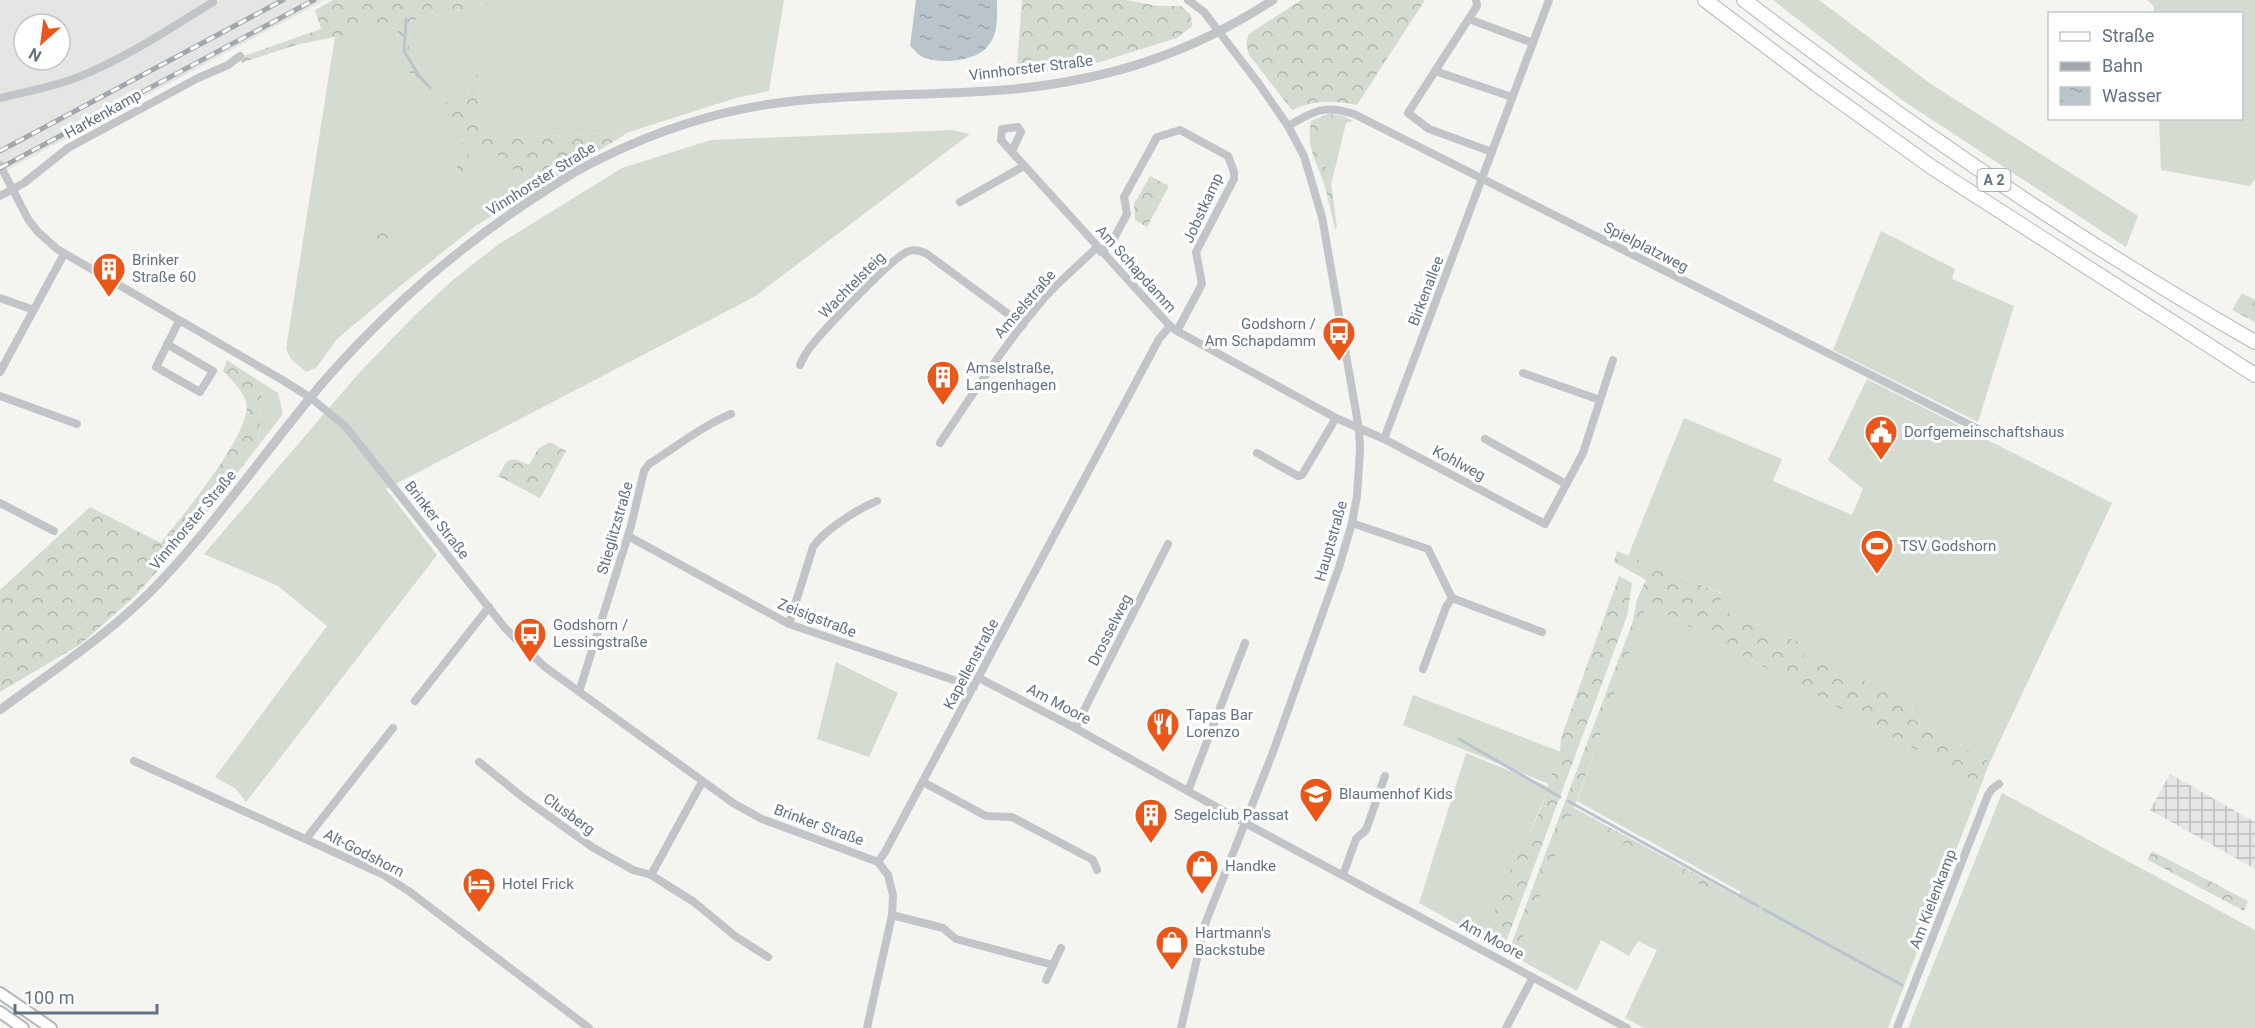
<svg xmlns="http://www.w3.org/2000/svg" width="2255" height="1028" font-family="Roboto,sans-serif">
<defs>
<pattern id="industrial-grid" width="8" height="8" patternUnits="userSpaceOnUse" patternTransform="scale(1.5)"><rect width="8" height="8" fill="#e4e6e3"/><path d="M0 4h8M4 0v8" fill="none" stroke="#bcbfbd"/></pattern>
<pattern id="forest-crowns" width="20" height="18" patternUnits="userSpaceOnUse" patternTransform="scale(1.5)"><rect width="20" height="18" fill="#d4dbd1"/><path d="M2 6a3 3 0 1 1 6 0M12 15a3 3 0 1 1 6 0" fill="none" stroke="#afb6af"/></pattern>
<pattern id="water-ripples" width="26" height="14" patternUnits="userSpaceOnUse" patternTransform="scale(1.5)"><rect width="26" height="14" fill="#bac5cb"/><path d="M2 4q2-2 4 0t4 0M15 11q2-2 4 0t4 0" fill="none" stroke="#9ba4aa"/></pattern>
</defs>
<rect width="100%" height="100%" fill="#f4f4f0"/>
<path fill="#e4e6e3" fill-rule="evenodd" d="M0 0H325L0 174ZM24 24H60V60H24Z"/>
<path fill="url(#industrial-grid)" d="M2170 774 2255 822V869L2150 810Z"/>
<g fill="#d4dbd1">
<path d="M507 0H784L769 91 736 98 629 132 488 139 479 108 478 75C459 92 465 115 463 138 462 150 458 163 455 175L463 178 473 140 507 161 530 193 477 225 399 287 337 339 316 368 306 372 291 359 286 349 335 36 397 24 398 53 428 79C408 54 407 53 411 21Z"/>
<path d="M1773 0H1819L1931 84 2138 216 2126 247 1902 100Z"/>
<path d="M2147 0H2255V179L2250 186 2161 170 2159 119 2242 118V14L2154 13V6Z"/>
<path d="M1341 115 1353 121 1346 123 1331 185 1329 169 1322 166 1317 157 1322 131Z"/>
<path d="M952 130 970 134 754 297 386 489 437 555 246 802 235 788 215 777 327 626 278 586 204 554 359 373 414 316 454 279 499 244 622 168 711 140Z"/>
<path d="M1881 231 1955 269 1952 279 2014 306 1978 422 1833 350Z"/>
<path d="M1867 379 2112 503 1990 762 1912 719 1913 700 1802 656 1806 645 1717 608 1722 593 1628 556 1684 418 1782 459 1773 481 1852 515 1863 489 1828 460Z"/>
<path d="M262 383 278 393 283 414 259 445Z"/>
<path d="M1655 608 1981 785 1888 1028H1644L1625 1018 1657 950 1638 941 1629 956 1601 940 1577 991 1515 957 1571 815 1735 903 1741 892 1577 801 1643 611Z"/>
<path d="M836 662 898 693 869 757 817 739Z"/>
<path d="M1413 695 1561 752 1549 784 1403 725Z"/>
<path d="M1466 753 1549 787 1522 850 1504 884 1487 941 1419 903Z"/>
<path d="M2002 793 2255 930V1028H1908Z"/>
</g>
<g fill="url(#forest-crowns)">
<path d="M333 0H507L411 21C407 53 408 54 428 79L421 85 404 66 398 53 397 24 296 45 241 63V57L321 29 315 10Z"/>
<path d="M1022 0H1126L1158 6H1181L1191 15 1192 26 1177 38 1100 62 1016 77Z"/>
<path d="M1301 0H1425L1357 105C1333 100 1314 100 1292 110L1249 55 1246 43 1249 34Z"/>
<path d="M478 74 479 108 488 139 629 132 530 193 507 161 473 140 463 178 455 176 463 139 442 103 463 100 473 79Z"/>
<path d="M1328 114 1341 115 1322 131 1317 157 1322 166 1329 168 1337 227 1335 229C1331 213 1328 196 1323 181 1315 158 1306 146 1311 121Z"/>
<path d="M1150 176 1169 186 1147 227 1135 220 1134 204Z"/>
<path d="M371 228 406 236 405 246 389 245 369 236Z"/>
<path d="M2242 293 2255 300V322L2232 310Z"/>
<path d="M227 360 262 383 259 445 192 532 135 596 81 644 0 692V590L90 507 161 543C180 518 255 430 246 401 242 390 231 379 223 371Z"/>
<path d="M550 442 566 451 540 498 498 476 507 461 515 459 529 465 538 449Z"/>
<path d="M1617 551 1723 594 1717 608 1806 645 1803 656 1913 700 1912 719 1990 762 1981 785 1655 608 1644 611 1574 808 1738 897 1735 903 1571 816 1515 957 1508 953 1633 621 1637 599 1646 580 1614 562Z"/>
<path d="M1619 576 1632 583 1627 616 1503 950 1487 941C1492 922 1496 902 1504 883 1519 850 1541 818 1549 782 1554 765 1561 758 1561 738Z"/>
<path d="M2152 851 2248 901 2244 911 2148 860Z"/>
</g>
<path fill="url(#water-ripples)" d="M916 0H997C997 16 999 33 988 46 976 62 937 65 921 56 917 54 913 48 910 46Z"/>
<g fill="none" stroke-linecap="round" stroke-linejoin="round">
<g stroke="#bac5cb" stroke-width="3">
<path d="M406 19 404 51 419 76 430 88"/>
<path d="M1459 739 1560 797"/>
<path d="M1568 801 1758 906"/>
<path d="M1763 909 1902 985"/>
</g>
<defs>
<g id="secondary">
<path d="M0 993 51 1028"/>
<path d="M0 1012 23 1028"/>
</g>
<g id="motorway">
<path d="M1705 0 1816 84 1933 168 2255 375"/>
<path d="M1744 0C1907 124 2077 240 2255 342"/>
</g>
</defs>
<use href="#secondary" stroke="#b3b8bd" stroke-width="14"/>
<use href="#motorway" stroke="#b4b7ba" stroke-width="16"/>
<g stroke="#c1c5c8" stroke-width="8">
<path d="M1476 0 1477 6 1408 113 1429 129 1492 152"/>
<path d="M1469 19 1533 43"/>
<path d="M1435 71 1512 97"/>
<path d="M0 98C25 92 52 87 76 78 125 59 169 29 213 2"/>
<path d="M1288 126C1314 111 1324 104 1354 114L1990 435"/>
<path d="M1012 151 1021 132 1018 127 1002 129 1001 140 1170 326 1177 331 1336 418 1384 439 1545 524 1583 453 1613 360"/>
<path d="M0 165 28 219 38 232 57 249 284 381 311 398 346 427 505 628 530 653 545 667 733 803 762 819 878 862"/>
<path d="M0 196 24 183 68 148 198 78 228 65 240 56"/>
<path d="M960 202 1024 166"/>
<path d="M1101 252 1112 242 1127 214 1124 197 1157 137 1180 130 1228 156 1234 172V179L1196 252 1202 284 1177 331"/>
<path d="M0 298 34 310"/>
<path d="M167 344 213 371 200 392 156 367 179 321"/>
<path d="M800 365C803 358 807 351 812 345 825 329 893 256 909 251 915 249 921 251 927 254L1023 325"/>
<path d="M0 372 64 254"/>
<path d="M1523 373 1600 400"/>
<path d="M0 396 77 424"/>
<path d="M1384 439 1549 0"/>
<path d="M1485 439 1566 484"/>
<path d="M940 443C974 392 1007 341 1047 295 1063 278 1081 263 1097 247"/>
<path d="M1257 453 1298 476 1302 475 1336 418"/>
<path d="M0 503 54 531"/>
<path d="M1352 523 1428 549 1452 598 1542 632"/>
<path d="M628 536 789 624 974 687"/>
<path d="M789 624 813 547C824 530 858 509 877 501"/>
<path d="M1423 669 1446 607 1452 598"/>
<path d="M979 678 1075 728 1245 823 1627 1028"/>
<path d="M579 692 631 526 644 471 649 464C676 447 702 426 731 414"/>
<path d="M415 701 489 607"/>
<path d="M1075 728 1168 544"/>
<path d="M134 761 382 874 410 892 589 1028"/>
<path d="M479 762 525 799 592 847 633 870 651 875 694 902 735 936 768 957"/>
<path d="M923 782 986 816 1012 817 1093 860 1097 870"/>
<path d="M1188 791 1245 643"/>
<path d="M306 839 393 728"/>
<path d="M878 862 885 852 1159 339 1170 326"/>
<path d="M651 875 702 782"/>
<path d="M1343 875 1356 839 1366 830 1385 776"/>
<path d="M892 915 943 928 956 939 1053 965"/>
<path d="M1046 980 1061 948"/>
<path d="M867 1028 892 915 893 895 888 875 878 862"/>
<path d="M1181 1028 1205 924 1273 752 1339 567 1352 523 1357 496 1360 449 1359 429 1322 217 1304 156 1288 126 1259 84 1204 12 1188 0"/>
<path d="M1506 1028 1533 977"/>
<path d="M1897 1028 1988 795 1992 789 1999 784"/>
</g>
<path stroke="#c1c5c8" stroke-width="9" d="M0 710C55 669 113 632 161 581 220 518 269 446 325 380 384 313 445 258 519 208 546 190 574 171 604 157 663 128 728 108 794 101 867 93 942 96 1015 89 1112 79 1191 53 1273 0"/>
<use href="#secondary" stroke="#fff" stroke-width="10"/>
<use href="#motorway" stroke="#fff" stroke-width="14"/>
<defs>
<g id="rail">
<path d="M0 151 283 0"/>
<path d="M0 168 314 0"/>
</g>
</defs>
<use href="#rail" stroke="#a1a7ad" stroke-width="5"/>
<use href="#rail" stroke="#fff" stroke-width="3" stroke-dasharray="9" stroke-linecap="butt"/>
</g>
<defs>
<symbol id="building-pin" viewBox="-11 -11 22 30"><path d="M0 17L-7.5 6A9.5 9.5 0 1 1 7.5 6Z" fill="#eb5619" stroke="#fff"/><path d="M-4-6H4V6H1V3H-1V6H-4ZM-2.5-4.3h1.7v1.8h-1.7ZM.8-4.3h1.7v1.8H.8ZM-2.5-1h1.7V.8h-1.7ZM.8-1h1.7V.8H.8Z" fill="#fff"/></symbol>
<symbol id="bus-pin" viewBox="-11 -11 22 30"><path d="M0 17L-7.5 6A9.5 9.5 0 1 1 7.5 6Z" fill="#eb5619" stroke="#fff"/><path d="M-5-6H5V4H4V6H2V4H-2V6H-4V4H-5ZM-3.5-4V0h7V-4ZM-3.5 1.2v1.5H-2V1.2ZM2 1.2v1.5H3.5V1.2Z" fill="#fff"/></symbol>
<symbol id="civic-pin" viewBox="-11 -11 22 30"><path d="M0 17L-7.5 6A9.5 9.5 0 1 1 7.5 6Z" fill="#eb5619" stroke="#fff"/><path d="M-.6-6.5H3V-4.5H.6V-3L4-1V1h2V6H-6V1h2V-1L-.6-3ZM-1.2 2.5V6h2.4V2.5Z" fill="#fff"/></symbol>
<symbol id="stadium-pin" viewBox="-11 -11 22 30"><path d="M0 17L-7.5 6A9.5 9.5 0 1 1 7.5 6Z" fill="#eb5619" stroke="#fff"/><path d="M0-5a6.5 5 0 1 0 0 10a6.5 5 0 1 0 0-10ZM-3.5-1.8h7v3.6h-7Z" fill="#fff"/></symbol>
<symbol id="restaurant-pin" viewBox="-11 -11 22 30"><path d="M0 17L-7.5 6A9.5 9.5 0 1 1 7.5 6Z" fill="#eb5619" stroke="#fff"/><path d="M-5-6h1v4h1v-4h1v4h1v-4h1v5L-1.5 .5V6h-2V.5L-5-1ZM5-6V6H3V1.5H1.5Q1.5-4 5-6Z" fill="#fff"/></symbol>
<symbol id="school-pin" viewBox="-11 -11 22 30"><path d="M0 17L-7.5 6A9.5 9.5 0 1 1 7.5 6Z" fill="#eb5619" stroke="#fff"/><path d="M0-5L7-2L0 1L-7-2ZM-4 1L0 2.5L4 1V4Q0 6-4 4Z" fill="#fff"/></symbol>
<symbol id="shop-pin" viewBox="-11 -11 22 30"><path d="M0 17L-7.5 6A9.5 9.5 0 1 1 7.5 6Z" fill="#eb5619" stroke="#fff"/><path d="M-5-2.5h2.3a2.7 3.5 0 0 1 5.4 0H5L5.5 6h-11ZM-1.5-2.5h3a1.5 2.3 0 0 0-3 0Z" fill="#fff"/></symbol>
<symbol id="hotel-pin" viewBox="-11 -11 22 30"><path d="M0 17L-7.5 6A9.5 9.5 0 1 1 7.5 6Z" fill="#eb5619" stroke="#fff"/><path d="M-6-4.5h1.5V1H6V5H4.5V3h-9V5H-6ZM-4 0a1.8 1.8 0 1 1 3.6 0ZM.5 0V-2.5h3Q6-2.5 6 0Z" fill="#fff"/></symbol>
</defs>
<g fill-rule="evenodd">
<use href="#building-pin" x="90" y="250" width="38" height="52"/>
<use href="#bus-pin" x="1320" y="314" width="38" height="52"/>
<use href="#building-pin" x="924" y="358" width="38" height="52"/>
<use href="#civic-pin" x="1862" y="413" width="38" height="52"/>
<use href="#stadium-pin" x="1858" y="527" width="38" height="52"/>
<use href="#bus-pin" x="511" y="615" width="38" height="52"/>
<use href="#restaurant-pin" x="1144" y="705" width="38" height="52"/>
<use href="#school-pin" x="1297" y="775" width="38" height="52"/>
<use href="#building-pin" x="1132" y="796" width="38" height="52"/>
<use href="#shop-pin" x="1183" y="847" width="38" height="52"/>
<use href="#hotel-pin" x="460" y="865" width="38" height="52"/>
<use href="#shop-pin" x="1153" y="923" width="38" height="52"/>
</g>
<g text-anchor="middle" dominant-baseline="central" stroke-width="6" stroke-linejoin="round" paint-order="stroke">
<rect fill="#fff" stroke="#919ca8" stroke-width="1.5" x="1977.5" y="169" width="33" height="22" rx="4.5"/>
<g font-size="14" font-weight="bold" fill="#627282">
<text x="1994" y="180">A 2</text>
</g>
<g font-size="15" fill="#627282" stroke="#fff">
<text transform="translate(1031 68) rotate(-7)">Vinnhorster Straße</text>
<text transform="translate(103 114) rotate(-29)">Harkenkamp</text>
<text transform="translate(541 179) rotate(-32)">Vinnhorster Straße</text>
<text transform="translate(1203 208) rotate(-65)">Jobstkamp</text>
<text transform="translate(1646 247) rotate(27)">Spielplatzweg</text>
<text transform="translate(1136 269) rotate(48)">Am Schapdamm</text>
<text transform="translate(852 285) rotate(-45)">Wachtelsteig</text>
<text transform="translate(1426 291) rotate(-69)">Birkenallee</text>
<text transform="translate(1025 304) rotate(-49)">Amselstraße</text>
<text transform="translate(1459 463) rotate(28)">Kohlweg</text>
<text transform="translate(193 520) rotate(-50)">Vinnhorster Straße</text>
<text transform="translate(437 520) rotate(52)">Brinker Straße</text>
<text transform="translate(615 528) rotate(-74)">Stieglitzstraße</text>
<text transform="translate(1331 541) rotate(-74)">Hauptstraße</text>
<text transform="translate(817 618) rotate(21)">Zeisigstraße</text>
<text transform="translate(1110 630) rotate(-63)">Drosselweg</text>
<text transform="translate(971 664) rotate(-62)">Kapellenstraße</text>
<text transform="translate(1059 704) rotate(28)">Am Moore</text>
<text transform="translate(569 814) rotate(36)">Clusberg</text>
<text transform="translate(819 825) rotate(20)">Brinker Straße</text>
<text transform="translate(364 853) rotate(27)">Alt-Godshorn</text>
<text transform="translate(1933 899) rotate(-69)">Am Kielenkamp</text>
<text transform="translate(1492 939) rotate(28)">Am Moore</text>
</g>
<g font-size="15" fill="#627282" stroke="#fff" text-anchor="start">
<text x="132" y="260">Brinker<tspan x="132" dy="17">Straße 60</tspan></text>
<text x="1316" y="324" text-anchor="end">Godshorn /<tspan x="1316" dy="17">Am Schapdamm</tspan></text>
<text x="966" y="368">Amselstraße,<tspan x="966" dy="17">Langenhagen</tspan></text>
<text x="1904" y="432">Dorfgemeinschaftshaus</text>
<text x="1900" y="546">TSV Godshorn</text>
<text x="553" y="625">Godshorn /<tspan x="553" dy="17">Lessingstraße</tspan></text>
<text x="1186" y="715">Tapas Bar<tspan x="1186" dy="17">Lorenzo</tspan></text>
<text x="1339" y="794">Blaumenhof Kids</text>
<text x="1174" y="815">Segelclub Passat</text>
<text x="1225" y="866">Handke</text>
<text x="502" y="884">Hotel Frick</text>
<text x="1195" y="933">Hartmann's<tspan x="1195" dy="17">Backstube</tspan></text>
</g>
</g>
<rect x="2048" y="12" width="195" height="108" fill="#ffffff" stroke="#c0c7cd" stroke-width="1.5"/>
<rect x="2060" y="32" width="30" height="9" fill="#ffffff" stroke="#c0c7cd" stroke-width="1.5"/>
<text x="2102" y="42" font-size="18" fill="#627282">Straße</text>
<rect x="2060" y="62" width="30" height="9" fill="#a1a7ad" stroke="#c0c7cd" stroke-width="1.5"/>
<text x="2102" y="72" font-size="18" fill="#627282">Bahn</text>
<rect x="2060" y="87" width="30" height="18" fill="url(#water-ripples)" stroke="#c0c7cd" stroke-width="1.5"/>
<text x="2102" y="102" font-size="18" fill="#627282">Wasser</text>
<g transform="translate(42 42) rotate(208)"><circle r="28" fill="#ffffff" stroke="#c0c7cd" stroke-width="1.5"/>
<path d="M0-4.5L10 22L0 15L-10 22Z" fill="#eb5619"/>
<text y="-9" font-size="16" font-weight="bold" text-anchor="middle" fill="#627282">N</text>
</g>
<path d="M15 1004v9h142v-9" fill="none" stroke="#627282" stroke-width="3"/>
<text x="24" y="1004" font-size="18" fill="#627282" stroke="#ffffff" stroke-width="4.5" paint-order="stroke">100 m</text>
</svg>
